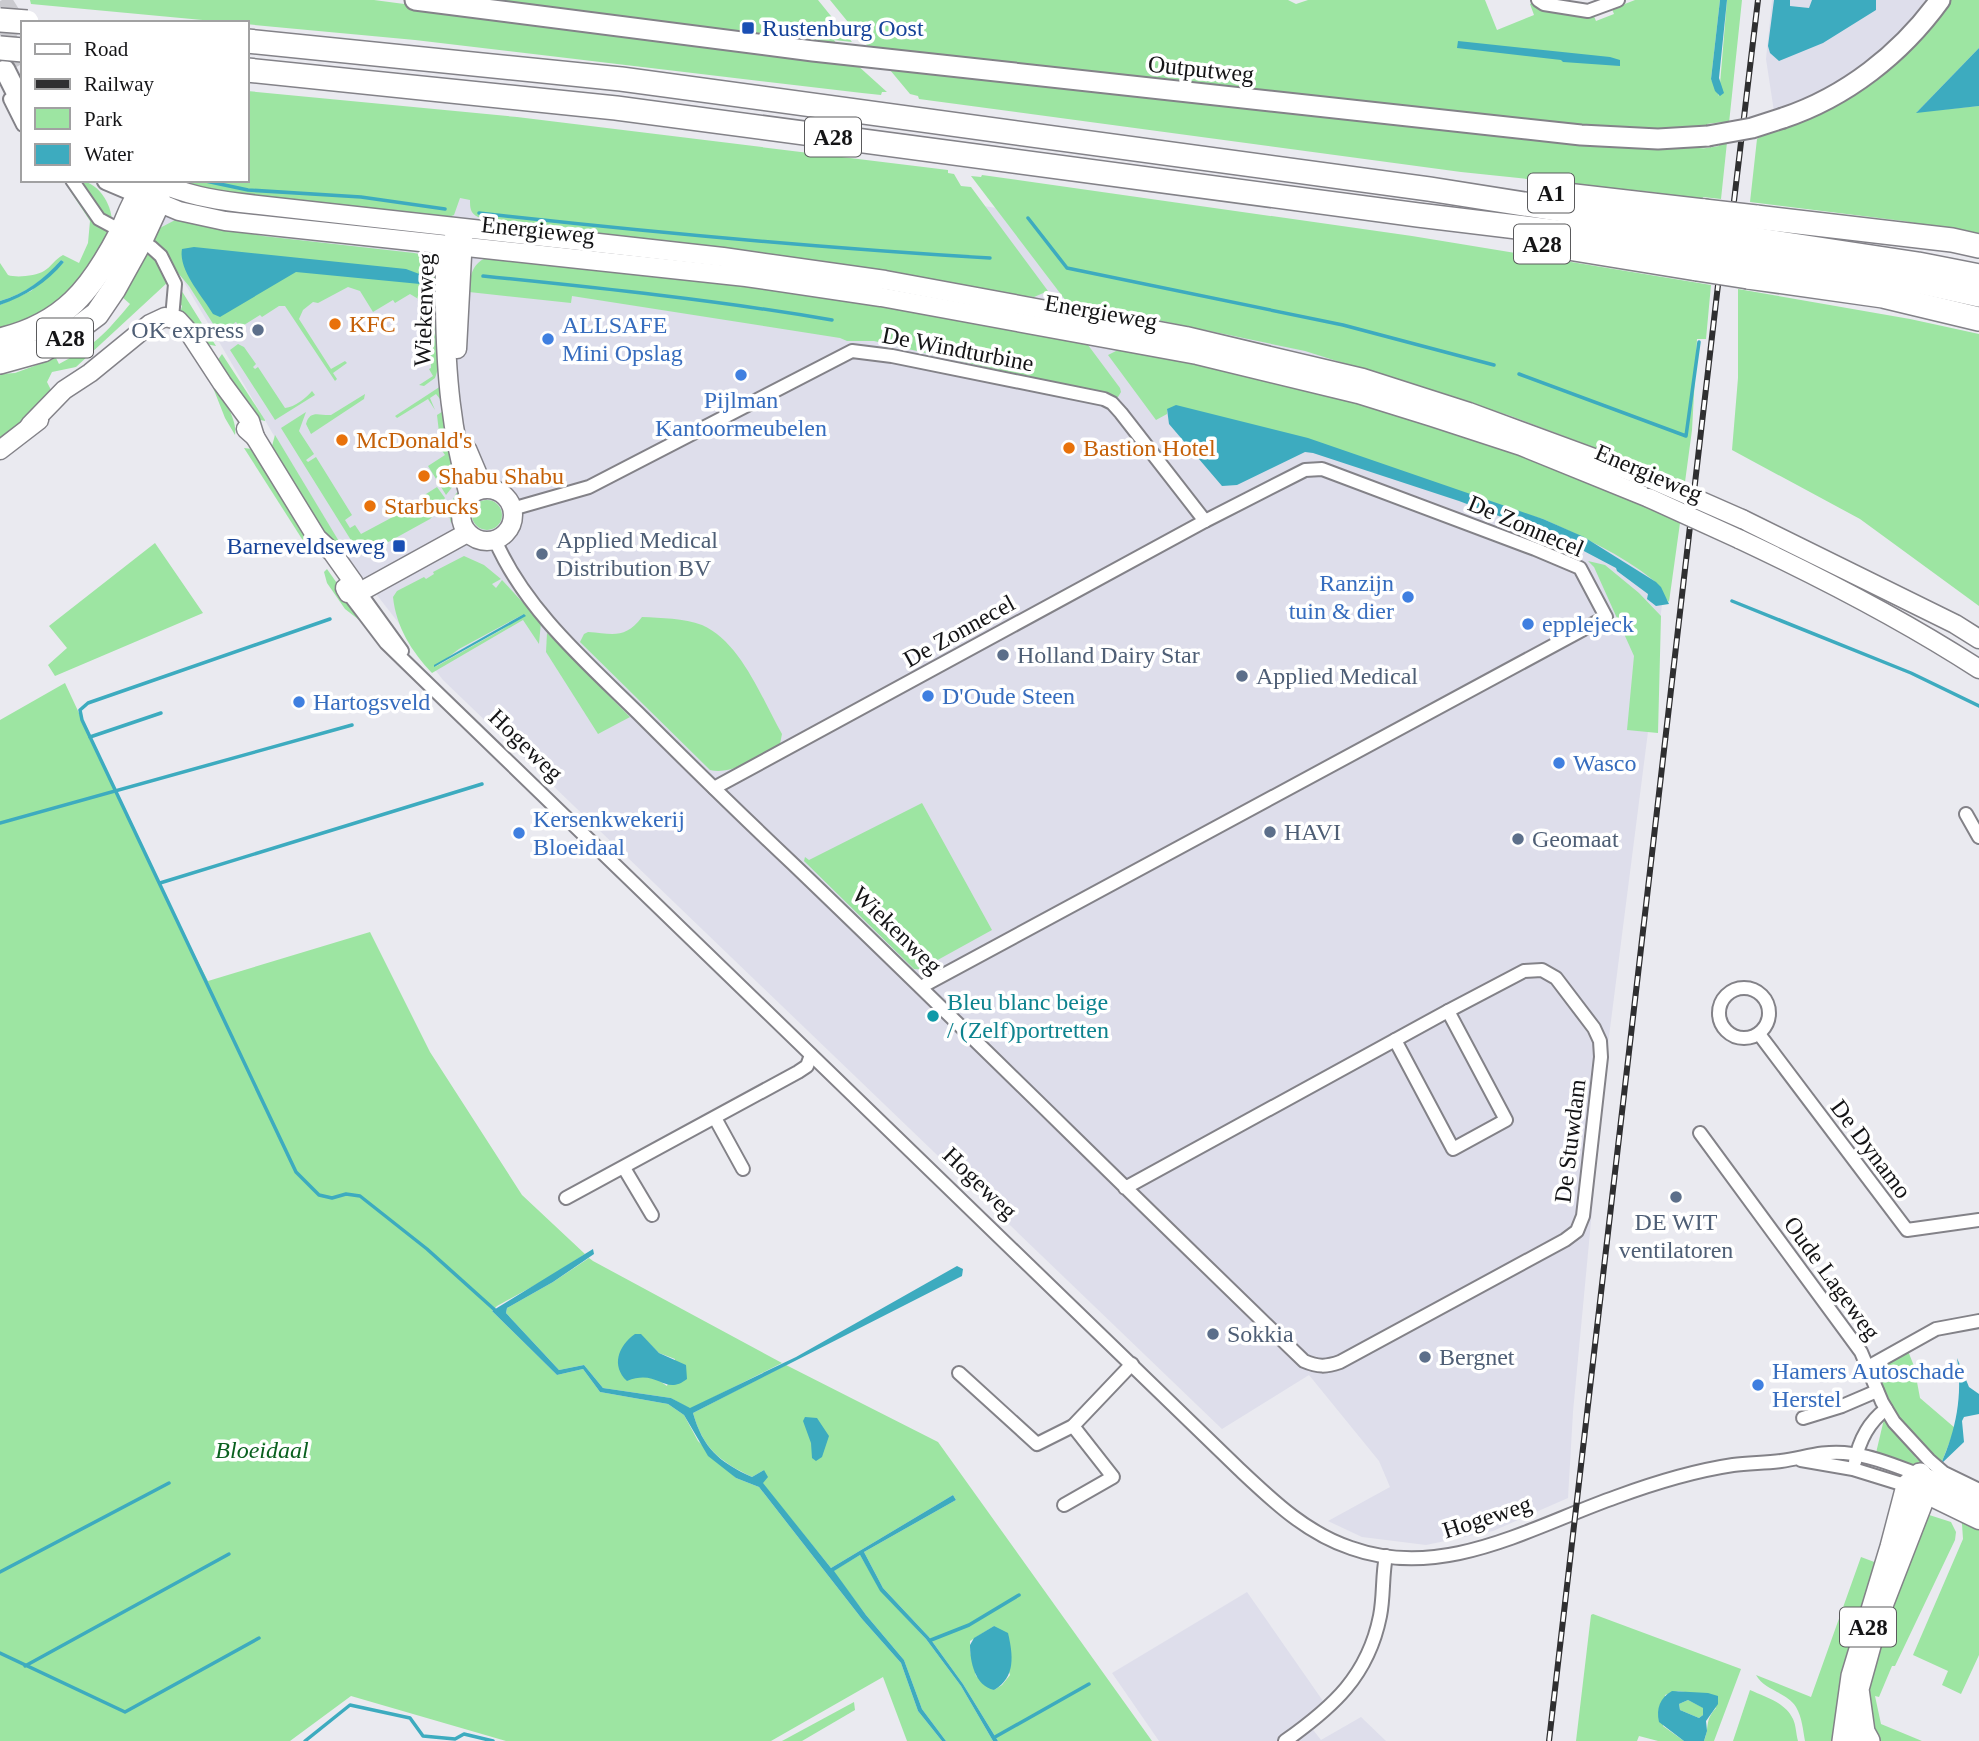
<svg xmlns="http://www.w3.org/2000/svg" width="1979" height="1741" font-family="Georgia,serif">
<rect width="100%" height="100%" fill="#eaeaf0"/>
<g fill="#dedeeb">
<path d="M1772 0H1979V220L1785 184 1766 59Z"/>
<path d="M161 180H247L977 205 1694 308 1649 724 1607 1052 1573 1412 1568 1498 1493 1531 1426 1545 1362 1537 1328 1521 1390 1487 1379 1461 1309 1375 1222 1429 443 680 338 545 160 241Z"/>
<path d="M1247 1592 1323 1701 1304 1718 1321 1740 1361 1717 1386 1741H1159L1112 1673Z"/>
</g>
<g fill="#9de5a2" fill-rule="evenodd">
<path d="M30 0H374L856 64 887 92H882L881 95 862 93 415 40 31 4Z"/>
<path d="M459 0H818L852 42 834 40 839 47 808 44 773 35 740 30 696 31Z"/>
<path d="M830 0H1288L1296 4 1308 0H1485L1497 30 1534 15 1530 4 1534 2 1593 14 1596 21 1614 14 1612 9 1635 0H1720L1711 79 1719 96 1727 0H1742L1721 199 1703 197 1702 200 1651 192 1461 172 919 99 918 96 910 94 890 70 900 71 898 67H903L945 76 1017 79 1603 146 1659 147 1707 144V147L1700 149 1719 146 1722 122 1707 124V127L1649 133 870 49Z"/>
<path d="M1950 0H1979V48L1917 112 1979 106V234L1903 221 1750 202 1757 139 1926 32Z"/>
<path d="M247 91 517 117 948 170V173L954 174 961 186 971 187 1048 291 1034 297 1027 296 1025 298 546 229 540 225 478 217C470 213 470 208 470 200L460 198 454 215 446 218 208 191 188 186 179 180H247Z"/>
<path d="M982 175 1412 236 1711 285 1706 339H1697L1692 430 1685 482 1508 415 1305 351 1066 301 971 176 981 177Z"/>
<path d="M63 180H68L110 230C84 276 55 317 0 328V305L31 291 64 262 61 260C45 279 25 294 0 301V263L8 275C16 278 36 276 44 271 51 267 55 259 63 255L79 263 88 243 90 221Z"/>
<path d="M76 180C97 180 112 203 112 223L104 219Z"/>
<path d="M177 219 263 236 414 253C426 255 435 261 439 273 445 292 443 359 435 378L424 386 419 385 433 376 429 369 431 368 429 310 425 303 410 294 395 303 393 300 373 312 360 291 348 287 318 303 313 302 303 310 299 319 331 369 345 361 347 363 333 373 337 379 335 381 285 306H279L262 317 260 315 244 325 245 328 242 330 236 322 233 324 238 332 224 341 189 286 178 273 176 274 149 242 158 229Z"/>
<path d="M146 249 156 256 168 282 76 367 52 372 47 382 53 394 31 416 0 442V374L15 373 56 358 59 364C95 345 105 334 130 304L121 296Z"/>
<path d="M486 258 780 288 1056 336 1058 339 1088 345 1120 388 1121 392 1118 397H1114L874 341H847L840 338 572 296 571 303 469 292C470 278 471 264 486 258Z"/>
<path d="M179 288 183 293 216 346 206 344 180 313 182 306 178 301Z"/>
<path d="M1738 289 1910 319 1979 334V606L1860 519 1732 450 1738 378Z"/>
<path d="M180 331C193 350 241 414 235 435L225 418 212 385 178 333Z"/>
<path d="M238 344 244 347 256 364 253 367 255 369 258 367 285 408C295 407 306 398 312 391L315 395 275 420 230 350Z"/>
<path d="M1118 350C1189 359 1257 376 1326 395 1447 427 1568 467 1680 523L1669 602C1663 597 1661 586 1653 580 1621 554 1581 536 1543 519L1167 409V414L1156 420 1108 355Z"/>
<path d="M222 354 265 420V421L256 419 217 361Z"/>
<path d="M441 386 444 404 436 394 430 398 435 410 428 399 397 418 395 416Z"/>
<path d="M365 394 364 399 311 434 306 424C310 409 320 416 331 415Z"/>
<path d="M445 410 457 481 446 495 428 466 445 455 441 449 437 415Z"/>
<path d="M306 412 299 431 314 454 306 460 308 462 316 457 352 515 345 520 350 528 355 525 361 534 419 503 426 494 437 487 445 498 437 512 430 519 372 551 366 552 354 545 281 428Z"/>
<path d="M275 435 343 548V552L337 555 275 454 272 446Z"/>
<path d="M244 448 252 449 313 546 309 550Z"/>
<path d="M463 485V496L451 523C446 509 453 496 463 485Z"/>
<circle cx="487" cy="515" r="15"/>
<path d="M155 543 203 613 55 676 48 665 67 648 49 626Z"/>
<path d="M464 556 484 565 501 579 492 584 496 588 502 580 541 622 539 644 523 620 432 673C412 652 396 627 393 597L397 591 424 577 426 579 434 574 433 572ZM524 614 503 629 435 667 459 649Z"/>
<path d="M1588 561 1605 565 1639 593 1661 616 1658 733 1627 730 1634 656 1594 567Z"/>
<path d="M327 569 367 626 345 609 327 583 324 572Z"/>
<path d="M642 617C661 618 684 618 702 625 741 642 762 699 782 734L780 744C760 754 733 776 710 770L580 642 584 634 588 632C614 634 625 639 642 617Z"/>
<path d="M547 633 630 717 598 734 546 652Z"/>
<path d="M65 683 158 883 208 981 370 932 430 1052 522 1195 585 1254 546 1279 497 1306 492 1311 557 1375 583 1369 600 1392 668 1404 684 1415 698 1441 736 1478 759 1487 862 1619 901 1663 918 1711 942 1741H907L883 1677 771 1741H506L351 1696 290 1741H0V720Z"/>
<path d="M922 803 992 930 934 962 936 967 927 970 914 969 804 861 805 857 809 860Z"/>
<path d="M589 1258 593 1261 782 1363 690 1409 671 1398 603 1388 584 1365 559 1370 506 1313 507 1308 553 1282ZM641 1335 659 1353 675 1359 667 1386 655 1378 640 1376Z"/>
<path d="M1908 1351 1914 1366 1920 1398 1955 1428 1941 1464C1919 1441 1884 1414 1882 1380 1881 1374 1886 1365 1888 1359Z"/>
<path d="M786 1365 938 1442 1152 1741H998L963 1684 929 1637 883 1588 864 1552 956 1500 953 1495 831 1568 762 1483 764 1470 752 1477C719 1461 703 1448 693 1413ZM994 1626 1010 1675 1002 1685 994 1690 976 1676 970 1651V1641Z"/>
<path d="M1884 1419 1888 1421 1916 1458 1957 1487 1876 1453Z"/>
<path d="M1923 1513 1951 1522 1956 1532 1955 1540 1895 1666H1892L1879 1697 1875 1696 1881 1724 1922 1741H1877L1867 1681Z"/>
<path d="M1957 1516 1979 1523V1655L1961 1694 1942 1685 1948 1671 1913 1655 1963 1539 1962 1524Z"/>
<path d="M860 1555 881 1591 926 1639 961 1686 993 1741H946L922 1709 904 1660 866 1615 833 1571Z"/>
<path d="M1861 1557 1877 1563 1837 1741H1805C1803 1730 1802 1717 1796 1707 1787 1692 1765 1691 1756 1675L1811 1697Z"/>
<path d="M1593 1614 1741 1669 1714 1741H1704C1710 1727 1704 1721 1716 1708L1700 1694 1678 1691 1665 1695 1663 1726 1684 1741H1658L1639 1736 1637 1741H1576L1591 1615Z"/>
<path d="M1750 1690C1765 1697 1785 1702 1793 1719 1796 1725 1796 1734 1798 1741H1733Z"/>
<path d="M1688 1700 1704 1708 1703 1715 1699 1718 1680 1710 1679 1704Z"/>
<path d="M854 1702 855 1710 802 1741H782Z"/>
</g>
<g fill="#3dabbf" fill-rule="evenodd">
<path d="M1720 0H1727L1719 78 1724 93 1720 96 1715 91 1711 79Z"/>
<path d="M1774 0H1790V6L1809 8 1812 0H1876V10L1823 43 1779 61 1770 53 1768 46Z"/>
<path d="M1458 41 1610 57 1620 60V66L1563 62 1561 60 1457 48Z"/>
<path d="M1979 48V106L1916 113Z"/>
<path d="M194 247 406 269 422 275 425 279 420 284 296 272 220 317 213 314C203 297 178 270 182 249Z"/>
<path d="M61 260 64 262C47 283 25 296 0 305V301C25 294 44 279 61 260Z"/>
<path d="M1176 405 1308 438 1543 519 1584 537 1656 582 1661 587 1669 604 1656 606 1647 599 1648 594 1617 571 1616 568 1563 540 1459 501 1313 453 1305 452 1237 485 1222 486 1169 424 1167 409Z"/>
<path d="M524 614 526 616 434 667V665Z"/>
<path d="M593 1249 594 1254 553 1282 507 1308 506 1313 559 1370 584 1365 603 1388 671 1398 690 1408 796 1357 957 1266 963 1269 962 1276 693 1413C703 1448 719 1462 752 1477L764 1470 768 1477 763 1483 831 1568 953 1495 956 1500 864 1552 883 1588 929 1637 963 1684 998 1741H993L961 1686 926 1639 880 1591 860 1555 834 1571 866 1615 904 1660 922 1709 946 1741H942L918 1711 901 1663 862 1619 759 1487 736 1478 708 1456 684 1415 668 1404 600 1392 583 1369 557 1375 492 1311Z"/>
<path d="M635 1334H641L659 1353 686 1365 687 1379C664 1397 659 1368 627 1381 611 1366 618 1346 635 1334Z"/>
<path d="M1957 1358 1969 1387 1979 1394V1414L1964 1417 1962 1421 1964 1442 1941 1464C1956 1430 1963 1395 1957 1358Z"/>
<path d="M805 1417 817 1418 829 1436 822 1457 816 1461 812 1458 811 1443 803 1421Z"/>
<path d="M994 1626 1008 1633C1013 1655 1016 1677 994 1690 975 1686 970 1662 970 1645L974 1638Z"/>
<path d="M1672 1691 1708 1693 1718 1696V1704L1706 1721 1707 1731 1704 1741H1684L1659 1722C1656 1708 1660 1698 1672 1691ZM1688 1700 1703 1708V1715L1699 1718 1680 1710 1679 1704Z"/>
</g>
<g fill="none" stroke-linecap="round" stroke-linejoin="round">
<g stroke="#3dabbf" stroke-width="3.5">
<path d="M201 180 248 190 361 197 445 209"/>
<path d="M479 213C649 232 819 248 990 258"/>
<path d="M1028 218 1067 268 1343 325 1494 365"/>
<path d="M483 276C600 288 716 300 832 320"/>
<path d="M1519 374 1686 436 1699 342"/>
<path d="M1732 601 1911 673 1979 706"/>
<path d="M330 619 88 703 80 710 82 720 296 1172 319 1195 332 1198 346 1194 360 1196 427 1249 496 1311"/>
<path d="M90 737 161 713"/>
<path d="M0 823 352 725"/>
<path d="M160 883 482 784"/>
<path d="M0 1572 169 1483"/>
<path d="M931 1640 969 1625 1019 1595"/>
<path d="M0 1653 125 1712 259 1638"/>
<path d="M25 1666 229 1554"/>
<path d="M995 1737 1089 1684"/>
<path d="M305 1741 350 1705 410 1718 423 1736 455 1739 464 1734 493 1741"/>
</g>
<g stroke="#cacacf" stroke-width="19" stroke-dasharray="19 10" stroke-linecap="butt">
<path d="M2 0 22 32"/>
<path d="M0 27 23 63"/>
</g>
<defs>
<g id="street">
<path d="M1538 0 1544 4 1588 11 1618 0"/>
<path d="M10 99 23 125"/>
<path d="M72 180 99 219 151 247 161 256 175 284 172 318"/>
<path d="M512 509 589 487 852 351 892 356 1104 399 1112 403 1121 413 1205 521"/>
<path d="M495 540C525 609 585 661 638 713 689 764 740 814 792 863 964 1028 1133 1196 1304 1361 1318 1367 1326 1367 1340 1362L1565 1240 1577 1231 1583 1216 1601 1057 1600 1041 1594 1028 1556 978 1542 970 1524 971 1448 1011 1125 1188"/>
<path d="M355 586 402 651"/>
<path d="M348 593 386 643 423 679 1239 1469C1273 1501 1306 1533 1351 1548 1443 1581 1531 1527 1616 1497 1654 1483 1693 1471 1733 1465 1749 1463 1765 1463 1781 1461 1803 1458 1822 1451 1844 1453 1870 1455 1896 1466 1920 1475"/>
<path d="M714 788 1205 521 1305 470 1322 469 1535 549 1580 568 1606 617 921 987"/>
<path d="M1966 814 1979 837"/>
<circle cx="1744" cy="1013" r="25"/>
<path d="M1759 1034 1907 1230 1979 1220"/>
<path d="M1395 1040 1453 1149 1506 1120 1448 1011"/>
<path d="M715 1118 743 1169"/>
<path d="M1700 1133 1861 1352 1882 1402 1894 1422 1929 1460 1944 1473 1979 1490"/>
<path d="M624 1168 652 1215"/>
<path d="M566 1198 798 1072 807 1066 811 1055"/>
<path d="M1868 1367 1936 1329 1979 1321"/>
<path d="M959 1373 1037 1444 1073 1426 1132 1364"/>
<path d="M1803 1418 1842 1406 1877 1391"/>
<path d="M1801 1460 1853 1469 1908 1486"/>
<path d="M1855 1462C1859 1441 1869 1422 1886 1409"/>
<path d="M1064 1505 1113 1477 1073 1426"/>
<path d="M1285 1741C1333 1707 1368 1676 1380 1616 1384 1596 1382 1576 1386 1556"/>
</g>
<g id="secondary">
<path d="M158 182C186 195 211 199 241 203L723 257 885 280 1186 336 1363 378 1469 412 1651 479"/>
<path d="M148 198 179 211 225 221 746 277 881 297 1197 355 1358 394 1432 417 1521 446 1649 498"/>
<path d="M454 238C442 256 445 286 445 307 446 375 451 430 469 496"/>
<path d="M457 349 463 237"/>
<path d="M30 425 64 390 90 373 150 324 165 317 178 320 188 331 222 383 250 421 255 437"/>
<path d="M246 429 255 437 317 538 332 552 354 583"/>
<path d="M467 449 484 489"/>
<path d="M0 450 39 420"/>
<circle cx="487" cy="515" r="26"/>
<path d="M1742 519 1955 624 1979 639"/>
<path d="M1739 539C1822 578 1902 619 1979 669"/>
<path d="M345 588 348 593 360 592 467 533"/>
<path d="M1920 1475 1979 1502"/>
<path d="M1913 1488 1979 1520"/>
</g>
<g id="primary">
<path d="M415 0 813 51 1581 135 1658 139 1708 136"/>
<path d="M5 70 23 106"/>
<path d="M1783 118C1846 97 1901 54 1940 0"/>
<path d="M107 180 140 194"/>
</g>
<g id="highway">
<path d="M247 41 621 79 1429 189 1702 232"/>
<path d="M247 70 616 108 1418 215 1699 249"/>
<path d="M1540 192 1704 211"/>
<path d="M1756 217 1952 240 1979 246"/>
<path d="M1753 239 1918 264 1979 276"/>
<path d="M1568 248 1697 269"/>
<path d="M1751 256 1911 280 1979 295"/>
<path d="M1748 277 1883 296 1979 319"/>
<path d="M0 340C64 325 92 289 121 233 127 221 132 204 140 194 145 189 153 185 158 182"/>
<path d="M0 362 43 350 69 335 97 314 114 289 140 242 158 203V182"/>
<path d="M1844 1741 1853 1676 1892 1547 1908 1486 1920 1475 1923 1497 1878 1613 1857 1689 1863 1732 1868 1741"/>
</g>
</defs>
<use href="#street" stroke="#838288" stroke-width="16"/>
<use href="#secondary" stroke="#838288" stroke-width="21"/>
<use href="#primary" stroke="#838288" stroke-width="23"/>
<use href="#highway" stroke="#838288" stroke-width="26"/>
<use href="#street" stroke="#fff" stroke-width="12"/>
<use href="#secondary" stroke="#fff" stroke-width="18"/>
<use href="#primary" stroke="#fff" stroke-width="19"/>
<use href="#highway" stroke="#fff" stroke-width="23"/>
<defs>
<g id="rail">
<path d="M1734 201 1758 0"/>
<path d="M1549 1741 1718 285"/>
</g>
</defs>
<use href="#rail" stroke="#2f2f31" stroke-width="6"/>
<use href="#rail" stroke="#fff" stroke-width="3.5" stroke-dasharray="10" stroke-linecap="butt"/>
<defs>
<g id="secondary-bridge">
<path d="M1651 479 1742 519"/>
<path d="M1649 498 1739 539"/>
</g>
<path id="primary-bridge" d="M1708 136 1752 128 1783 118"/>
<g id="highway-bridge">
<path d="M0 20 27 22"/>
<path d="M0 48 23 50"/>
<path d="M1704 211 1756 217"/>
<path d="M1702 232 1753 239"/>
<path d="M1699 249 1751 256"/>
<path d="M1697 269 1748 277"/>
</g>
</defs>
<use href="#secondary-bridge" stroke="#838288" stroke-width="21" stroke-linecap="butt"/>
<use href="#primary-bridge" stroke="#838288" stroke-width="23" stroke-linecap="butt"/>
<use href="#highway-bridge" stroke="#838288" stroke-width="26" stroke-linecap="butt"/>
<use href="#secondary-bridge" stroke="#fff" stroke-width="18"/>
<use href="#primary-bridge" stroke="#fff" stroke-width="19"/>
<use href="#highway-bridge" stroke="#fff" stroke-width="23"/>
</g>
<g fill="#1a4fb4" stroke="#fff" stroke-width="2.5">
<rect x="741" y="21" width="14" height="14" rx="3.5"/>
<rect x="392" y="539" width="14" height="14" rx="3.5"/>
</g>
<g fill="#e8710a" stroke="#fff" stroke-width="2.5">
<circle cx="335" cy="324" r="7"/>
<circle cx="342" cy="440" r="7"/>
<circle cx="1069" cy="448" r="7"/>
<circle cx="424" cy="476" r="7"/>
<circle cx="370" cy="506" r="7"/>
</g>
<g fill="#5c6f8a" stroke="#fff" stroke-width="2.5">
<circle cx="258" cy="330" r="7"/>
<circle cx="542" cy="554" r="7"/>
<circle cx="1003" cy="655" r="7"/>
<circle cx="1242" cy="676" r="7"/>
<circle cx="1270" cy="832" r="7"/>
<circle cx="1518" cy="839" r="7"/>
<circle cx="1676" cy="1197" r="7"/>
<circle cx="1213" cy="1334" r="7"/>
<circle cx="1425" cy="1357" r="7"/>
</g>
<g fill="#3f7fe0" stroke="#fff" stroke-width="2.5">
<circle cx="548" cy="339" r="7"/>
<circle cx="741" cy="375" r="7"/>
<circle cx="1408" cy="597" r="7"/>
<circle cx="1528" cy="624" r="7"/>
<circle cx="928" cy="696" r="7"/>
<circle cx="299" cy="702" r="7"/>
<circle cx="1559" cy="763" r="7"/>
<circle cx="519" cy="833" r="7"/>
<circle cx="1758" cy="1385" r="7"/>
</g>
<circle fill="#0f9aa8" stroke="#fff" stroke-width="2.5" cx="933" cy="1016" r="7"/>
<g text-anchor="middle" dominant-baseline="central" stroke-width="7" stroke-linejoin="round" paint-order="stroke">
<g fill="#fff" stroke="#5a5a5c" stroke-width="2">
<rect x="805" y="117.5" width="56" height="39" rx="5"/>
<rect x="1528" y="173.5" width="46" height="39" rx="5"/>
<rect x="1514" y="224.5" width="56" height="39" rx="5"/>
<rect x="37" y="318.5" width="56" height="39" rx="5"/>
<rect x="1840" y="1607.5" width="56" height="39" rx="5"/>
</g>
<g font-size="23" font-weight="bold" fill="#141416">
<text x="833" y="137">A28</text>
<text x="1551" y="193">A1</text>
<text x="1542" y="244">A28</text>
<text x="65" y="338">A28</text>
<text x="1868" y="1627">A28</text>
</g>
<g font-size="24" fill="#164399" stroke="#fff" text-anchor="start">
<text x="762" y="28">Rustenburg Oost</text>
<text x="385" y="546" text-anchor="end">Barneveldseweg</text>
</g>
<g font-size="24" fill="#141416" stroke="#fff">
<text transform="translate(1201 69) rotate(6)">Outputweg</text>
<text transform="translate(538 230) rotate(6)">Energieweg</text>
<text transform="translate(424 310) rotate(-88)">Wiekenweg</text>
<text transform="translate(1101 312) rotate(10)">Energieweg</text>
<text transform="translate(958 349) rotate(11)">De Windturbine</text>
<text transform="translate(1649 473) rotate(23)">Energieweg</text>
<text transform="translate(1526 526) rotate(23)">De Zonnecel</text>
<text transform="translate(959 631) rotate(-29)">De Zonnecel</text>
<text transform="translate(526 745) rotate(44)">Hogeweg</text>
<text transform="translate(897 930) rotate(44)">Wiekenweg</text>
<text transform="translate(1570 1141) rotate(-83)">De Stuwdam</text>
<text transform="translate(1871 1149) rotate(53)">De Dynamo</text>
<text transform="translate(980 1183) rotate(44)">Hogeweg</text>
<text transform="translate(1832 1278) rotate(54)">Oude Lageweg</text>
<text transform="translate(1487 1517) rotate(-18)">Hogeweg</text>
</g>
<g font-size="24" fill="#c56008" stroke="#fff" text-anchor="start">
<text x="349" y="324">KFC</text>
<text x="356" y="440">McDonald's</text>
<text x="1083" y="448">Bastion Hotel</text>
<text x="438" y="476">Shabu Shabu</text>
<text x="384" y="506">Starbucks</text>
</g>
<g font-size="24" fill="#366cbe" stroke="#fff" text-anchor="start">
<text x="562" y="325">ALLSAFE<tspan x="562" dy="28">Mini Opslag</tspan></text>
<text x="741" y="400" text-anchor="middle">Pijlman<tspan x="741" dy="28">Kantoormeubelen</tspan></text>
<text x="1394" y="583" text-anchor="end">Ranzijn<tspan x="1394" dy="28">tuin &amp; dier</tspan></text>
<text x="1542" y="624">epplejeck</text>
<text x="942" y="696">D'Oude Steen</text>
<text x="313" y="702">Hartogsveld</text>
<text x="1573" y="763">Wasco</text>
<text x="533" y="819">Kersenkwekerij<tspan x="533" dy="28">Bloeidaal</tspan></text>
<text x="1772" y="1371">Hamers Autoschade<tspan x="1772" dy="28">Herstel</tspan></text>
</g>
<g font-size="24" fill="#4e5e75" stroke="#fff" text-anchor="start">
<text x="244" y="330" text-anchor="end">OK express</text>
<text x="556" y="540">Applied Medical<tspan x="556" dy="28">Distribution BV</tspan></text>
<text x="1017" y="655">Holland Dairy Star</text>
<text x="1256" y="676">Applied Medical</text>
<text x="1284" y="832">HAVI</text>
<text x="1532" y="839">Geomaat</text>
<text x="1676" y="1222" text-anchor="middle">DE WIT<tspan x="1676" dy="28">ventilatoren</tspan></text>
<text x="1227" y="1334">Sokkia</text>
<text x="1439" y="1357">Bergnet</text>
</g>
<g font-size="24" fill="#0d838f" stroke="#fff" text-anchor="start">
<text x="947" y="1002">Bleu blanc beige<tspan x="947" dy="28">/ (Zelf)portretten</tspan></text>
</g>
<g font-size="24" font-style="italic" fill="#0a601f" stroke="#fff">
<text x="262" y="1450">Bloeidaal</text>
</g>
</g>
<rect x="21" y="21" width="228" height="161" fill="#ffffff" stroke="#a1a1a2" stroke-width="2"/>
<rect x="35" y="44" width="35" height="10" fill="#ffffff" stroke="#a1a1a2" stroke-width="2"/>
<text x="84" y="56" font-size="21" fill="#141416">Road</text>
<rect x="35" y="79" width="35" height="10" fill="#2f2f31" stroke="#a1a1a2" stroke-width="2"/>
<text x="84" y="91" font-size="21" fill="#141416">Railway</text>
<rect x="35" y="108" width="35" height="21" fill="#9de5a2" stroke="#a1a1a2" stroke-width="2"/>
<text x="84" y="126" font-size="21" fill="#141416">Park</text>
<rect x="35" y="144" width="35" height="21" fill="#3dabbf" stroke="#a1a1a2" stroke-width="2"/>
<text x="84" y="161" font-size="21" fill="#141416">Water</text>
</svg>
